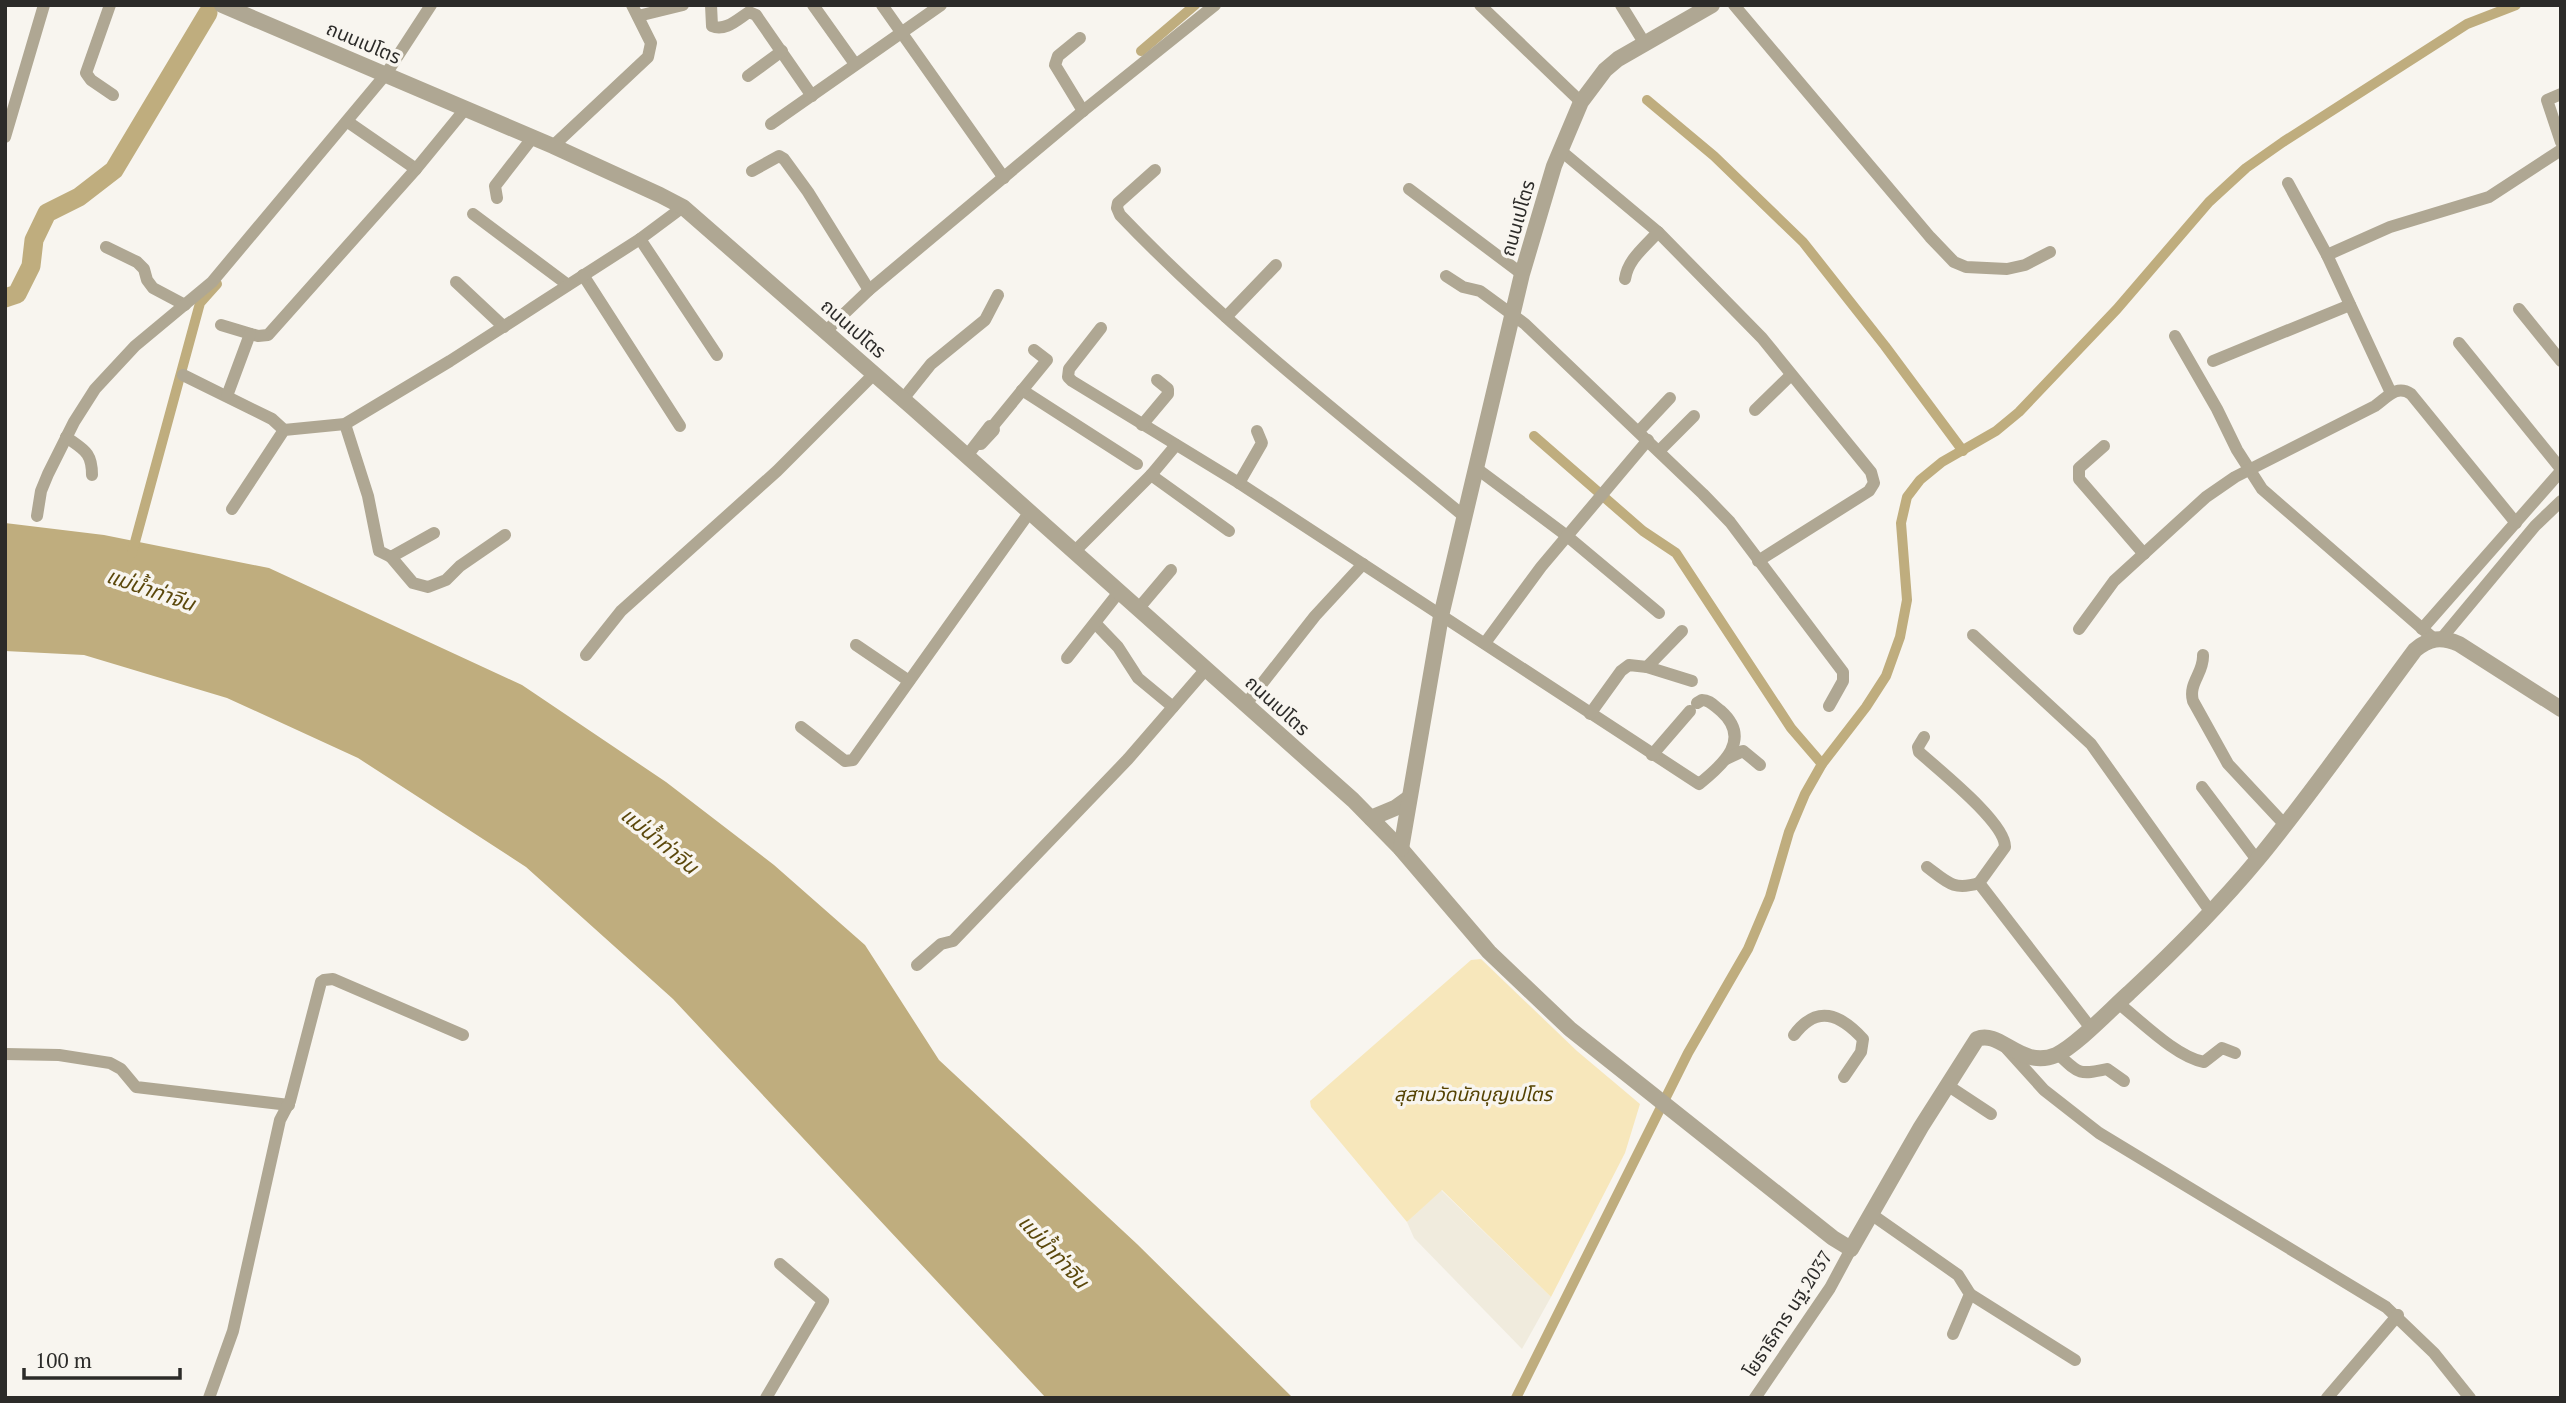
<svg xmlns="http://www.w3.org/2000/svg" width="2566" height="1403" font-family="'PT Serif','Noto Sans Thai',serif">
<rect width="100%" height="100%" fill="#f8f5ef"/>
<path fill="#f0ebdd" d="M1441 1190 1551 1297 1522 1349 1414 1238 1407 1222Z"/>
<path fill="#f7e7bb" d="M1481 959 1577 1051 1640 1104 1625 1153 1551 1297 1442 1190 1407 1222 1311 1107 1310 1101 1471 960Z"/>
<path fill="#bfad7e" d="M5 523 104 535 269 568 522 685 666 782 774 865 865 945 939 1060 1137 1244 1293 1398H1046L673 999 526 867 358 758 227 698 84 655 5 651Z"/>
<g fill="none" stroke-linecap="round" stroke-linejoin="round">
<g stroke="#bfad7e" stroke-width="10">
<path d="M208 13 213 5"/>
<path d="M1141 51 1195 5"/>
<path d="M1647 100 1714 156 1803 242 1885 346 1963 451"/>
<path d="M1534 436 1643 531 1676 553 1791 728 1822 764"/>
<path d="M132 553 200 303 217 284"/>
<path d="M1516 1398 1688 1053 1748 949 1770 897 1789 832 1805 794 1822 764 1866 707 1886 676 1900 637 1907 600 1901 523 1907 497 1920 480 1942 462 1996 431 2019 412 2117 309 2209 202 2246 168 2283 142 2467 24 2516 5"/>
</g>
<path stroke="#bfad7e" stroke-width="19" d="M5 298 17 294 31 266 34 240 47 213 79 197 114 170 208 13"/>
<g stroke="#afa793" stroke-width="12">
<path d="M110 5 86 73 91 80 113 95"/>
<path d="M711 5 712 26C725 32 738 19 749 12L756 15 812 96"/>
<path d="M813 5 855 64"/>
<path d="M882 5 1004 178"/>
<path d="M1480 5 1581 102"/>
<path d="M1621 5 1645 44"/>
<path d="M1734 5 1930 237 1954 262 1966 267 2007 269 2025 265 2050 252"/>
<path d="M638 16 683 5"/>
<path d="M1080 38 1058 56 1055 65 1083 111"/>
<path d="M748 76 782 51"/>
<path d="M2561 94 2547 100 2561 142"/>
<path d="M348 122 416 169"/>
<path d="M771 124 941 5"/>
<path d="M5 137 44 5"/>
<path d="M553 146 648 57 651 43 632 5"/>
<path d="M1560 150 1658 232 1762 338 1871 472 1874 483 1869 491 1758 561"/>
<path d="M1155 170 1118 203 1117 208 1120 215C1226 326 1347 420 1465 517"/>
<path d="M752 171 779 156 784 159 808 192 869 290"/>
<path d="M2288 183 2327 255 2391 393"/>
<path d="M1409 189 1522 274"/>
<path d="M497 198 495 186 533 137"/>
<path d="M473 214 568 285"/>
<path d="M640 239 717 355"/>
<path d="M106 247 137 262 144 269 147 280 153 288 185 305"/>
<path d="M2327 255 2390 227 2489 197 2561 150"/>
<path d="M583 275 680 426"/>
<path d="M1446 276 1463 287 1480 291 1525 324 1703 494 1730 522 1843 672V681L1829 706"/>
<path d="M1625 279C1628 259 1645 247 1658 232"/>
<path d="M456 282 504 327"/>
<path d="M2519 309 2561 361"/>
<path d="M1226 317 1276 265"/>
<path d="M221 325 258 336 268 335 416 169 466 108"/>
<path d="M1101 328 1069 369 1068 377 1072 381 1239 483 1699 784C1724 764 1752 739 1721 711 1714 706 1710 700 1702 700L1697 703"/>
<path d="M826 331 869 290 1083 111 1215 5"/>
<path d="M2175 336 2217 409 2237 450 2262 489 2433 638"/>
<path d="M2459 343 2561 469"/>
<path d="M2213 361 2350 305"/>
<path d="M183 375 272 419 284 430"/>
<path d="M1022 390 1137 464"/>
<path d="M227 396 250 334"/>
<path d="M903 399 931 364 985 320 998 295"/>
<path d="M1755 410 1791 375"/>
<path d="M345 424 368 496 379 551 391 557 434 533"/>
<path d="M1142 425 1168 394V389L1157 380"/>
<path d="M993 426 1047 360 1034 350"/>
<path d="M1639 431 1670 398"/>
<path d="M66 437C84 450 92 452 92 475"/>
<path d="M2104 446 2079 468V479L2144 554"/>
<path d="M1659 451 1694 416"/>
<path d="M966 457 990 426H993L994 430 981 444H978"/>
<path d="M1476 468 1567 536 1659 613"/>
<path d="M1151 475 1229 531"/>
<path d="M1239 483 1262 443 1257 431"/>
<path d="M232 509 284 430 345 424 450 361 640 239 683 207"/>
<path d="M37 516 41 491 48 474 74 422 95 389 135 346 212 282 386 74 431 5"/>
<path d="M1074 552 1151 475 1176 445"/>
<path d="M391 557 413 583 428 587 446 580 460 566 505 535"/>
<path d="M1138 609 1171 570"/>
<path d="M1095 623 1118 647 1138 678 1173 707"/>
<path d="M2079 629 2114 581 2206 497 2235 477 2375 406C2387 398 2396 384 2411 394L2516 523"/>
<path d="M2422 629 2561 471"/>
<path d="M1973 635 2091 744 2210 911"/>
<path d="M2441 639 2535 526 2561 501"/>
<path d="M1485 643 1541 567 1648 440"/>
<path d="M856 645 909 681"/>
<path d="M586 655 621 611 777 471 874 374"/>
<path d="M2203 655C2204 673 2188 683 2193 701L2228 764 2285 825"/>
<path d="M1067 658 1119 592"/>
<path d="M1647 667 1682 631"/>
<path d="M1246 704 1315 616 1363 564"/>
<path d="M1590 714 1621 671 1629 665 1647 667 1692 681"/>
<path d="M801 727 845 761 853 760 1029 513"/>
<path d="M1924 737 1918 747 1919 752C1939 770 2006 823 2005 847L1979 883 2090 1027"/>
<path d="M1652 755 1690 711"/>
<path d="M1726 759 1743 751 1760 765"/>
<path d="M2202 787 2257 860"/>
<path d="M1927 867C1947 882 1953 891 1979 883"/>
<path d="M917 965 941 944 953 941 1128 759 1206 669"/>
<path d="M2118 1003C2141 1021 2176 1057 2204 1062L2222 1048 2235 1053"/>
<path d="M1794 1035C1817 1004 1840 1014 1863 1039L1861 1052 1844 1077"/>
<path d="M2007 1049 2044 1090 2099 1133 2386 1307 2434 1353 2470 1398"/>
<path d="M5 1054 59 1055 110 1063 121 1069 136 1087 289 1105"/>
<path d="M2058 1054C2079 1074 2079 1075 2107 1069L2124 1081"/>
<path d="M1947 1085 1991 1114"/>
<path d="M1871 1214 1958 1275 1970 1294 1953 1334"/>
<path d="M1970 1294 2075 1360"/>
<path d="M209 1398 233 1331 280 1120 290 1101 321 982 324 980 333 979 463 1035"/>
<path d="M766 1398 823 1301 780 1264"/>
<path d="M1755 1398 1830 1288 1851 1249"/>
<path d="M2327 1398 2398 1315"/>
</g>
<g stroke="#afa793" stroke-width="16">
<path d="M222 5 553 146 660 195 683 207 913 408 1353 800 1401 849 1489 952 1570 1029 1833 1238 1851 1249 1921 1127 1977 1039C2000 1029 2021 1070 2056 1055 2076 1046 2111 1009 2129 993 2174 951 2219 906 2258 859 2313 792 2363 720 2415 650 2429 638 2441 636 2459 644L2561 709"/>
<path d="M1371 818 1395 808 1409 798"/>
<path d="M1401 849 1441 616 1522 274 1554 166 1581 102 1605 70 1618 59 1712 5"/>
</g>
</g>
<g text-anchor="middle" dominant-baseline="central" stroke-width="7" stroke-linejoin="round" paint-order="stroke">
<g font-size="19" fill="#2c2b29" stroke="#f8f5ef">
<text transform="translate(364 42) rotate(23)">ถนนเปโตร</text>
<text transform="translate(1517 218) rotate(-74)">ถนนเปโตร</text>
<text transform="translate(854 328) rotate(41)">ถนนเปโตร</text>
<text transform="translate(1278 705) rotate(42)">ถนนเปโตร</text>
<text transform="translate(1787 1313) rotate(-57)">โยธาธิการ นฐ.2037</text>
</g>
<g font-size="19" font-style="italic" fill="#544202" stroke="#f8f5ef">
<text x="1473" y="1093">สุสานวัดนักบุญเปโตร</text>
</g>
<g font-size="21" font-style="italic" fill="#5b480c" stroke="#f8f5ef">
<text transform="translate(151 589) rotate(19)">แม่น้ำท่าจีน</text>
<text transform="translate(660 840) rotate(39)">แม่น้ำท่าจีน</text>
<text transform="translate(1054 1251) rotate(47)">แม่น้ำท่าจีน</text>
</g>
</g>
<rect width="2566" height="1403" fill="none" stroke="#2c2b29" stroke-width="14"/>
<path d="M24 1368v10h156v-10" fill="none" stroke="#2c2b29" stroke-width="3.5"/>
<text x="35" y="1368" font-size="21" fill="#2c2b29" stroke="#f8f5ef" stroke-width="5" paint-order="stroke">100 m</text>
</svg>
